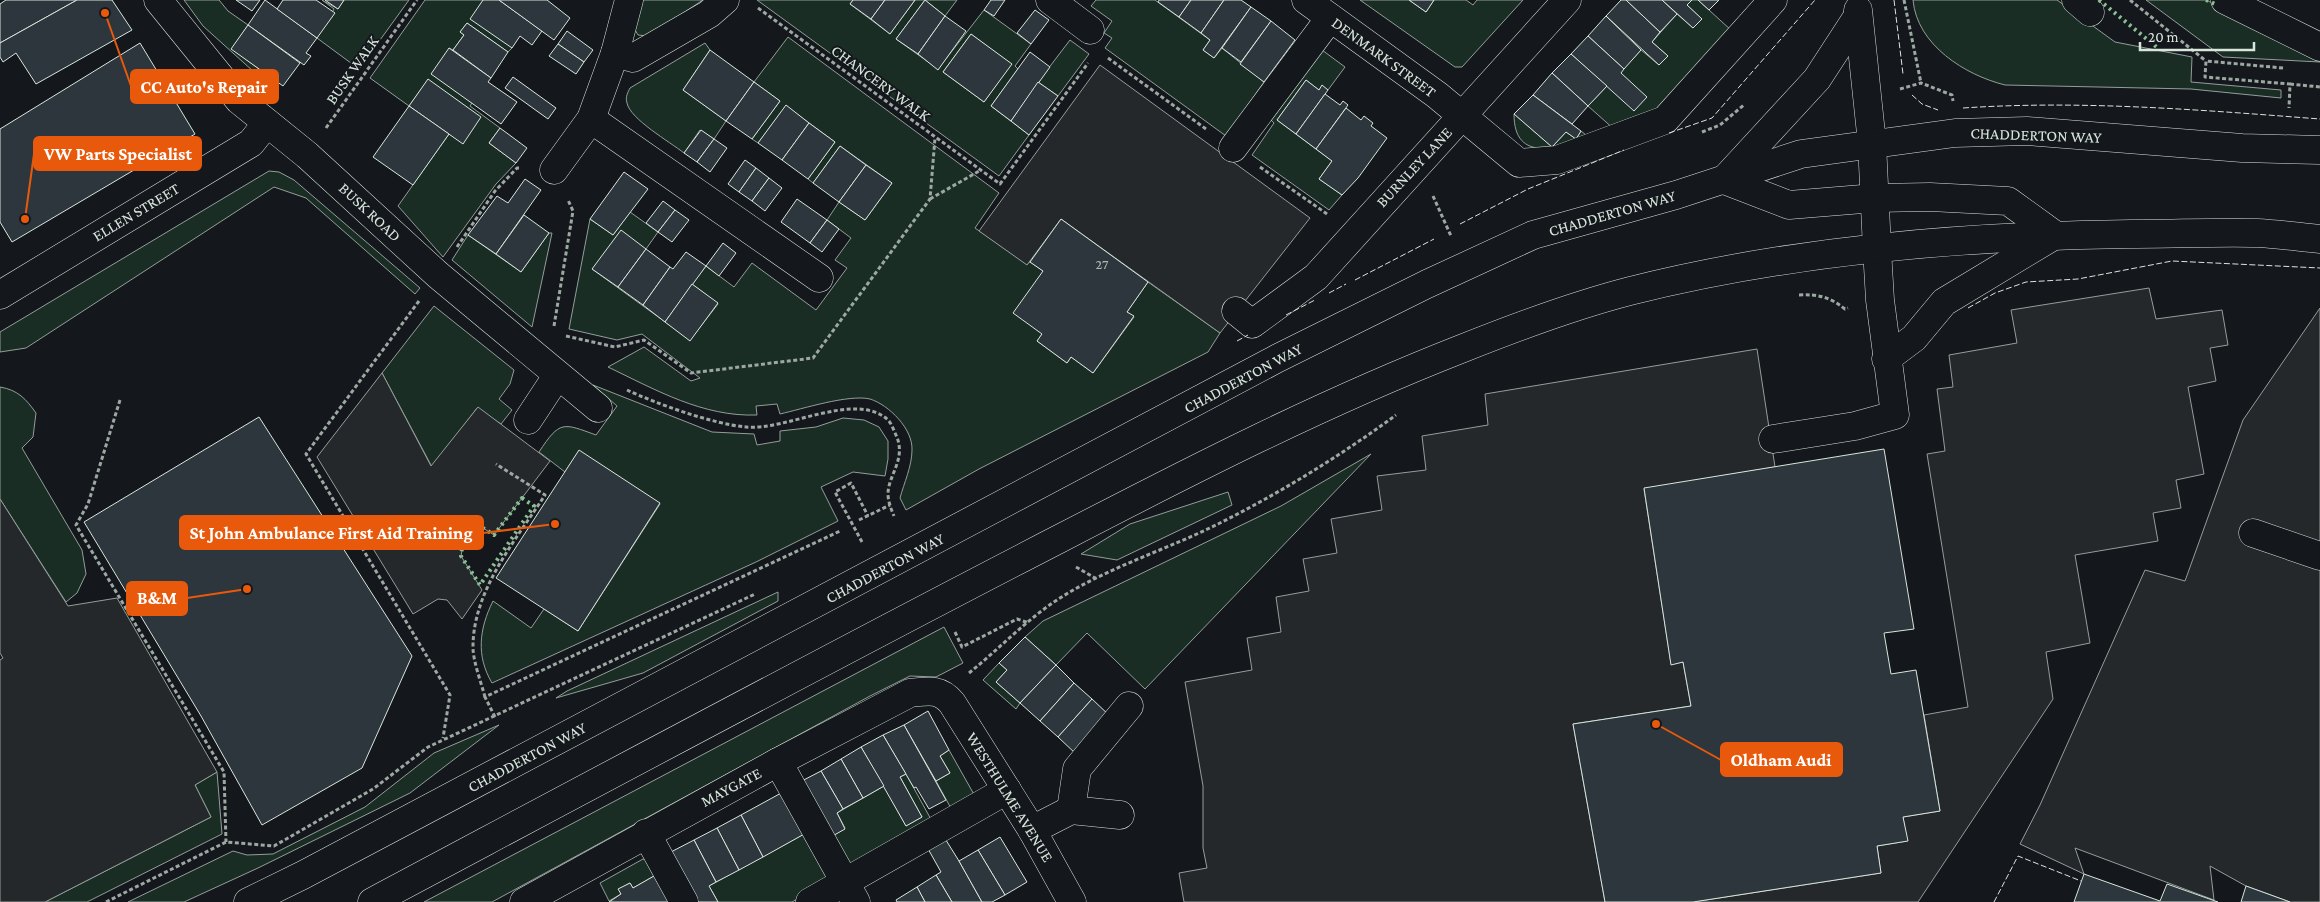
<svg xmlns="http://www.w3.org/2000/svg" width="2320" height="902" font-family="'Crimson Pro',serif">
<rect width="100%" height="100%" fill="#14181c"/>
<g fill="#1a2d24" stroke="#939e99" fill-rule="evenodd">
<path d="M184 0H219L228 11 248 25 232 49 279 84 274 90 203 26Z"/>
<path d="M322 0 338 9 344 0H409L359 69 317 38 334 9Z"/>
<path d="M425 0H483L512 48 508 52 467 23 460 32 464 35 453 50 449 48 472 103 470 106 500 128 489 143 516 163 496 184 443 257 398 206 449 134 463 143 428 80 409 106 370 78Z"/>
<path d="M642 0H703L648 36 638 35 634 28Z"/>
<path d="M757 0H853L850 4 890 34 915 0H957L945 16 925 0 896 39 938 69 984 10 1031 44 1015 66 1018 69 991 106 1029 135 999 176ZM971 34 1011 64 984 102 943 72Z"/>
<path d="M1096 0H1155L1210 40 1203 50 1214 58 1222 48 1264 82 1226 136 1105 48 1112 38 1104 33 1112 21 1091 6Z"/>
<path d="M1360 0H1409L1426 12 1434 0H1466L1473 5 1477 0H1523L1462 67H1455Z"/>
<path d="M1692 0H1698L1732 31 1665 106 1615 130 1588 106 1641 50 1659 65 1668 56 1652 42 1677 14 1693 28 1702 19 1687 5Z"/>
<path d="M1913 0H2057L2115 42 2192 57 2191 82 2281 90V98L2191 89 2005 85C1965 75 1917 45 1913 0Z"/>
<path d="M2146 0H2206L2320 55V62L2223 57Z"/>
<path d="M788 37 999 193 975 228 1027 264 1030 262 1043 271 1042 334 1037 341 1067 363 1071 357 1093 373 1134 317 1127 312 1148 282 1220 333 1208 352 979 469 906 510 900 498C904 483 912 466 912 450 913 429 889 405 870 399 849 394 802 409 780 414L777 404 756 406 757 415C703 417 656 390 608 367L644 347 691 381 700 378 642 334 617 340 569 329 590 219 613 235 630 212 658 232 646 249 592 269 690 340 718 304 692 284 706 266 734 287 752 263 816 310 847 268 835 260 851 238 827 220 839 202 865 220 892 183 840 146 813 183 808 179 835 142 786 106 758 143 752 139 780 101 754 82Z"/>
<path d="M1070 40 1089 54 1058 96 1038 82Z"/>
<path d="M705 43 710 50 683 90 726 121 714 139 700 130 684 153C670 142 630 119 627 103 625 97 628 92 630 88Z"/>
<path d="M1322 50 1345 67 1328 90 1322 86 1319 90 1306 80 1277 120 1332 161 1319 179 1342 195 1329 210 1252 155 1274 123 1271 120Z"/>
<path d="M1514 114 1552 147 1566 132 1576 139 1581 131 1591 139C1560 146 1514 165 1514 114Z"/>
<path d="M269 171 279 172 294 180 420 288 415 294 306 198 274 187 26 348 0 352V332Z"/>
<path d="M549 233H552L532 327 452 260 468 235 521 272Z"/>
<path d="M434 306 514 370 510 384 499 399 512 410 501 424 477 408 432 467 382 373Z"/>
<path d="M593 385 712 432 754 434 757 445 780 441V431L816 427 843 418 864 420 879 427 888 441V459L885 476 853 472 821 487 838 521 756 562 492 683C476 656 479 629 493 601L531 628 544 609 578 631 660 504 579 451 565 472 539 452C560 420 563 423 596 435L617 406Z"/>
<path d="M0 387C18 390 26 399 36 413L33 437 22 448 82 550 86 574 77 593 66 602 0 499Z"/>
<path d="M1371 454 1145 689 1087 633 1056 665 1025 637 1043 621 1281 506Z"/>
<path d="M1228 492 1232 505 1117 560 1081 554 1130 524Z"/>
<path d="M778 592V601L643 673 556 698 567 691Z"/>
<path d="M944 627 963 663 936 677 910 676 870 696 492 902H424Z"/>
<path d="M999 663 1007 670 996 682 1020 703 1016 709 983 680Z"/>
<path d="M499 725 410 793 258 868 184 902H128L233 851 247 855 273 854 365 807 434 753Z"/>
<path d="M949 750 976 798 953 812 936 781 950 773 940 756Z"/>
<path d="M217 772 222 834 87 902H45L211 817 195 785Z"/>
<path d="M906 774 933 823 848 871 829 838 845 828 837 813 884 786 906 826 922 817 900 777Z"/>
<path d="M806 833 832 880 792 902H718L709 886Z"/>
<path d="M643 859 652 862 654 876 633 888 630 883 619 889 621 894 609 901 600 883Z"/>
</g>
<g fill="#24282b" stroke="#939e99">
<path d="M1100 65 1310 218 1220 333 1061 219 1027 265 979 231Z"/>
<path d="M2149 288 2156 319 2222 310 2228 345 2210 348 2216 381 2188 387 2204 474 2176 480 2181 508 2153 513 2158 541 2075 555 2090 643 2046 652 2053 699 1918 902H1693L1881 873 1877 846 1907 841 1903 817 1940 811 1924 715 1968 707 1927 454 1945 451 1937 389 1953 387 1949 355 2017 343 2011 310Z"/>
<path d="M2320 308V902H2290L2246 886 2210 866 2214 900 2075 848 2084 874 2020 844 2040 805 2145 570 2185 581 2243 420Z"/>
<path d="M1757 349 1775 467 1644 489 1671 664 1683 662 1691 706 1573 724 1605 902H1184L1179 873 1207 868 1203 848V786L1185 682 1252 670 1247 638 1281 632 1276 597 1309 591 1303 559 1337 553 1331 519 1382 510 1377 476 1426 470 1422 436 1488 425 1485 394Z"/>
<path d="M382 373 431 466 478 407 550 461 494 535 472 521 465 533 461 556 482 590 462 619 447 600 438 599 413 614 317 457Z"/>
<path d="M0 499 68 606 117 598 217 772 195 785 211 817 45 902H0V660L3 658 0 653Z"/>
</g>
<g fill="#2c363c" stroke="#d8e6dc">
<path d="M6 0H77L0 43V4Z"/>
<path d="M77 0H112L132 30 36 84 16 53 3 62 0 57V43Z"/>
<path d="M236 0H260L252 11Z"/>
<path d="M265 0 317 38 306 53 311 56 304 65 248 25Z"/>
<path d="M283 0H316L335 13 317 38 277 9Z"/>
<path d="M325 0H344L338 9Z"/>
<path d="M483 0H499L542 31 532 45 520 36 512 48 470 19Z"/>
<path d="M499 0H547L570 18 554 40Z"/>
<path d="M853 0H885L871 19 850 4Z"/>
<path d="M885 0H915L890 34 871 19Z"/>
<path d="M925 0 945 16 918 54 896 39Z"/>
<path d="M991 0H1005L994 16 984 10Z"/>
<path d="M1159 0H1191L1179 17 1158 2Z"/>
<path d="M1191 0H1224L1201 33 1179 17Z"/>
<path d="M1224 0H1241L1251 7 1214 58 1203 50 1210 40 1201 33Z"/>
<path d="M1409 0H1434L1426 12Z"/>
<path d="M1621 0H1626L1660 32 1652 42 1668 56 1659 65 1606 16Z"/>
<path d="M1626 0H1662L1677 14 1660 32Z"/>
<path d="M1662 0H1692L1687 5 1702 19 1693 28Z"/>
<path d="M1698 0H1719L1709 10Z"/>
<path d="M1251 7 1271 21 1241 62 1222 48Z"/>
<path d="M1035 10 1049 20 1031 44 1017 33Z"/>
<path d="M945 16 966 31 938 70 918 54Z"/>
<path d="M1606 16 1641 50 1624 69 1588 36Z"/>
<path d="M1271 21 1295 40 1264 82 1240 64Z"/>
<path d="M467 23 508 52 491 78 453 50 464 35 460 32Z"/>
<path d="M248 25 300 63 283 86 231 49Z"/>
<path d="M567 31 593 50 584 62 558 44Z"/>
<path d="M971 34 1012 64 984 102 943 72Z"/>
<path d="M1588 36 1624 69 1621 73 1647 97 1634 111 1571 54Z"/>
<path d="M140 43 195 134 12 242 0 222V129Z"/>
<path d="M558 44 584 62 576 74 549 56Z"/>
<path d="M449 48 491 78 488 82 517 102 501 124 431 74Z"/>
<path d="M710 50 754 82 726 121 683 90Z"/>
<path d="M1030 52 1050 67 1011 121 991 106Z"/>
<path d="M1571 54 1607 86 1588 106 1552 73Z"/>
<path d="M1552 73 1588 106 1572 124 1533 95Z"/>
<path d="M513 77 556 108 548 119 505 88Z"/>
<path d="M428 79 481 117 463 144 409 106Z"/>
<path d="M1306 80 1319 90 1322 85 1328 90 1296 134 1277 120Z"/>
<path d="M754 82 780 101 752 139 726 121Z"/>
<path d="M1038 82 1058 96 1029 135 1011 121Z"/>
<path d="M1325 94 1340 105 1343 101 1348 105 1316 149 1296 134Z"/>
<path d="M1533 95 1581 131 1576 139 1566 132 1552 147 1514 114Z"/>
<path d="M786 105 809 123 782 160 758 143Z"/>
<path d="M409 106 449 134 413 185 373 157Z"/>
<path d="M1346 108 1361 120 1364 116 1373 123 1371 126 1387 138 1358 178 1342 195 1319 179 1332 161 1316 149Z"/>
<path d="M809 123 835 142 808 179 782 160Z"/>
<path d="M500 128 527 148 516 163 489 143Z"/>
<path d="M701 130 714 139 697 162 684 153Z"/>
<path d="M714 139 727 148 710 172 697 162Z"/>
<path d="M840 146 866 165 839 202 813 183Z"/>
<path d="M745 160 756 168 739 192 728 184Z"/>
<path d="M866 165 892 183 865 220 839 202Z"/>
<path d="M756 168 769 178 752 201 739 192Z"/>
<path d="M624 172 648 189 613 235 590 219Z"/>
<path d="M769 178 782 188 765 211 752 201Z"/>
<path d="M525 179 541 190 496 254 468 235 497 196 508 203Z"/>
<path d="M797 199 827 220 810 243 781 222Z"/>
<path d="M663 201 675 210 658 232 646 223Z"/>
<path d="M675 210 689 220 672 242 658 232Z"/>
<path d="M524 215 549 233 521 272 496 254Z"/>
<path d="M1061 219 1148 282 1127 312 1134 316 1093 373 1071 357 1067 363 1037 341 1042 334 1013 313 1043 271 1030 262Z"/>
<path d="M827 220 839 229 822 252 810 243Z"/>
<path d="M621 230 646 249 618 287 592 269Z"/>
<path d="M723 243 736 253 719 276 706 266Z"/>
<path d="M646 249 670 267 643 305 618 287Z"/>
<path d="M686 252 706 266 665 322 643 305 670 267 673 269Z"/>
<path d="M692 284 718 303 690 341 665 322Z"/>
<path d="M259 417 412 656 362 768 262 825 201 716 84 522Z"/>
<path d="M1884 449 1914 629 1884 633 1891 674 1916 670 1940 811 1903 817 1908 841 1877 846 1881 873 1693 902H1605L1573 724 1691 706 1683 662 1671 665 1644 488Z"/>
<path d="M579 450 660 503 578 631 496 578Z"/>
<path d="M1025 637 1056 665 1020 703 996 682 1007 670 999 663Z"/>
<path d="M1056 665 1074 683 1040 721 1020 703Z"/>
<path d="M1074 683 1092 699 1058 737 1040 721Z"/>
<path d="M1092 699 1110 716 1076 754 1058 737Z"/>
<path d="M928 711 949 750 940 756 950 773 936 781 904 725Z"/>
<path d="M904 725 946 800 929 809 916 787 914 788 883 735Z"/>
<path d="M883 735 906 774 900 777 922 817 906 826 861 747Z"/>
<path d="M861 747 884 786 863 798 841 759Z"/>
<path d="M841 759 863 798 843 809 821 771Z"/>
<path d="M821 771 843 809 837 813 845 829 829 838 798 783Z"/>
<path d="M783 792 806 833 763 857 741 815Z"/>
<path d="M741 815 763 857 739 870 717 828Z"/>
<path d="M717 828 739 870 716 882 694 840Z"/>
<path d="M944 837 959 861 982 902H952L936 875 941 872 927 847Z"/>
<path d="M1000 837 1027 882 1005 895 978 850Z"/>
<path d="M694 840 716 882 709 886 718 902H696L669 853Z"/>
<path d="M978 850 1005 895 992 902H982L959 861Z"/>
<path d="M2084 874 2160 901 2167 884 2218 902H2074Z"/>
<path d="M936 875 952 902H925L917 887Z"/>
<path d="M654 876 669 902H609L621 894 618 889 630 883 633 888Z"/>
<path d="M2246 886 2290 902H2241Z"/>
<path d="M917 887 925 902H897L896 900Z"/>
</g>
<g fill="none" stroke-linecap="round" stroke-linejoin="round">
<defs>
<g id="minor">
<path d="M158 0 239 100 307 155 438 275 598 408"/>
<path d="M1050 0 1090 30"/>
<path d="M1306 0 1437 95 1519 163 1557 160 1665 120 1773 0"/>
<path d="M2076 0 2090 12"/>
<path d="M2225 0 2320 47"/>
<path d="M1858 10 1872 143"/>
<path d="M615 53 633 58 709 14 725 0"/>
<path d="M591 119 819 278"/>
<path d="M1233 148 1330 18"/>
<path d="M554 170 591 119 615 53 629 0"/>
<path d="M1724 180 1817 79 1858 16"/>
<path d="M0 295 251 143 267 123"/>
<path d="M1236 311 1252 324 1316 277 1567 0"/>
<path d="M1886 359 1914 338 1944 302 2055 235"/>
<path d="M528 420 557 376"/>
<path d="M1773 439 1855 426 1895 415 1880 300 1877 249"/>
<path d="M2253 533 2320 556"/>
<path d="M778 762 856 902"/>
<path d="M1071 810 1077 769 1129 706"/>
<path d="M1032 830 1071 810 1120 815"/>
<path d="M646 833 684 902"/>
<path d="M524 902 778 762 910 693C928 691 940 688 952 703L1032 830 1072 902"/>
<path d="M810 902 1007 790"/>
</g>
<g id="highway">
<path d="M1872 143 1877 249"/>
<path d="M1724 180 1789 205 1875 198 1930 197 2008 201 2055 235"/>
<path d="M248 902 303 875 1278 358 1427 284 1533 235 1676 195 1801 154 1955 133 2027 131 2242 148 2320 150"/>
<path d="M372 902C601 780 830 657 1061 538 1192 470 1323 403 1461 349 1516 327 1572 306 1630 291 1793 250 1963 236 2131 234 2173 234 2215 232 2257 233 2278 234 2299 237 2320 239"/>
</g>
</defs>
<use href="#minor" stroke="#d8e6dc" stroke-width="29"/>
<use href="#highway" stroke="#d8e6dc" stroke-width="29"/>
<g stroke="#9da8a2" stroke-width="3" stroke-dasharray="4 2.5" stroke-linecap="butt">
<path d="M1904 0 1921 83"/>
<path d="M2130 0 2206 61"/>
<path d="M758 8 1000 184 1088 63"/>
<path d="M1108 58 1206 129"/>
<path d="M2283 68 2206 61 2205 77 2290 84 2289 108"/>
<path d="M2290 84 2320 87"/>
<path d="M1900 89 1921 83 1952 95 1953 101"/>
<path d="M326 128 417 0"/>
<path d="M1702 132 1720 125 1745 104"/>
<path d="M1260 167 1327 214"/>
<path d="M1433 196 1451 236"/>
<path d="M930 199 981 170"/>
<path d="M457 247 495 191 517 168H521"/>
<path d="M1799 295C1818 294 1830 297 1845 309L1848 308"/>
<path d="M419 301 306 454 450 695 443 738"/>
<path d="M554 326 573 211 568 200"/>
<path d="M566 336 615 347 644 340 691 373 813 358 930 199 935 138"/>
<path d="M627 390C657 404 713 424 746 427 786 431 854 391 887 419 891 422 894 431 896 435 907 459 888 475 888 494 888 501 891 509 894 516"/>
<path d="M120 400 88 504 76 525 224 772 226 842"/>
<path d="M859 520 890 505"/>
<path d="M862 542 835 492 851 483 868 516"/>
<path d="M1076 567 1095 578"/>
<path d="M955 632 962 647 1017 619 1029 623"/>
<path d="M969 673C999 649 1027 619 1060 598 1109 567 1166 550 1218 524 1280 493 1340 456 1396 415"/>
<path d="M485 697C481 682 474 664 473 649 472 591 516 540 545 495L496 464"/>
<path d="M495 717 485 697 840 531"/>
<path d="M106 902 226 842 274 846 373 789 428 747 755 594"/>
</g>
<use href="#minor" stroke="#14181c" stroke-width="28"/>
<use href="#highway" stroke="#14181c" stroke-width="28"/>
<g stroke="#8ac095" stroke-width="4" stroke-dasharray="2.5 4" stroke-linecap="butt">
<path d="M2099 0 2159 49"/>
<path d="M2206 0 2215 4"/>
<path d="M522 498 534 506 480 585 461 556 464 533 472 521 494 535Z"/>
</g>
<g stroke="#d8e6dc" stroke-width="1" stroke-dasharray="6 2.5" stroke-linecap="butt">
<path d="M1894 0 1903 74"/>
<path d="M1912 95 1922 104 1938 110"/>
<path d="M1963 108C2082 100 2202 110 2320 119"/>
<path d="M1669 133 1712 118 1815 0"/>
<path d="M1460 224 1528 189 1624 150"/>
<path d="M1355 280 1434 239"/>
<path d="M1329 293 1346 284"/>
<path d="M1968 308 1995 293 2026 282 2078 279 2172 261 2320 268"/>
<path d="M1286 315 1315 300"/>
<path d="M1237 341 1248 335"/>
<path d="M1994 902 2018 856 2081 881"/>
</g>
</g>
<g text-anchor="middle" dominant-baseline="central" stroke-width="4" stroke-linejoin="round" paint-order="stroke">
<g font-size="14" fill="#adbab4">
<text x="1102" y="264">27</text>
</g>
<g font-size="16" fill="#d8e6dc" stroke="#14181c">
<text transform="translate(1384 57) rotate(36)">DENMARK STREET</text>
<text transform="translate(352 70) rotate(-55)">BUSK WALK</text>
<text transform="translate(881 83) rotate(36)">CHANCERY WALK</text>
<text transform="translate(2036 135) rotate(2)">CHADDERTON WAY</text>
<text transform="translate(1414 167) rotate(-47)">BURNLEY LANE</text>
<text transform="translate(136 212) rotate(-31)">ELLEN STREET</text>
<text transform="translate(370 212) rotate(43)">BUSK ROAD</text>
<text transform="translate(1612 213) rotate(-16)">CHADDERTON WAY</text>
<text transform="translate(1243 378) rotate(-28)">CHADDERTON WAY</text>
<text transform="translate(885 568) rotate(-28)">CHADDERTON WAY</text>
<text transform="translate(527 757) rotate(-28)">CHADDERTON WAY</text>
<text transform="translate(731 787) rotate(-28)">MAYGATE</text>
<text transform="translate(1010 797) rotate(58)">WESTHULME AVENUE</text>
</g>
</g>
<path fill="none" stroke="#e8590c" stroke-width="2" d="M105 13L131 86M25 219L34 154M555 524L483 533M247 589L187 598M1656 724L1721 760"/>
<g fill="#e8590c" stroke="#14181c" stroke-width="2">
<circle cx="105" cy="13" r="5"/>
<circle cx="25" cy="219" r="5"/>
<circle cx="555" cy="524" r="5"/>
<circle cx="247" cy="589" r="5"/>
<circle cx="1656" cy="724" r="5"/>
</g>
<g fill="#e8590c" stroke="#e8590c" stroke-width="2">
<rect x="131" y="70" width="147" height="33" rx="5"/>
<rect x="34" y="137" width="167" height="33" rx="5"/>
<rect x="180" y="516" width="303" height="33" rx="5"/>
<rect x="127" y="582" width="60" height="33" rx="5"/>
<rect x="1721" y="743" width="121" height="33" rx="5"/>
</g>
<g font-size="18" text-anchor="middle" font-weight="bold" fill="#fff">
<text x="204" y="93">CC Auto's Repair</text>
<text x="118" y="160">VW Parts Specialist</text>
<text x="331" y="539">St John Ambulance First Aid Training</text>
<text x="157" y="604">B&amp;M</text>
<text x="1781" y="766">Oldham Audi</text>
</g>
<path d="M2140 42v8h114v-8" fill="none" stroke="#d8e6dc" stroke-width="2.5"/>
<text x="2148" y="42" font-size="15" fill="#d8e6dc" stroke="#14181c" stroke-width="4" paint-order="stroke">20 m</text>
</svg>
